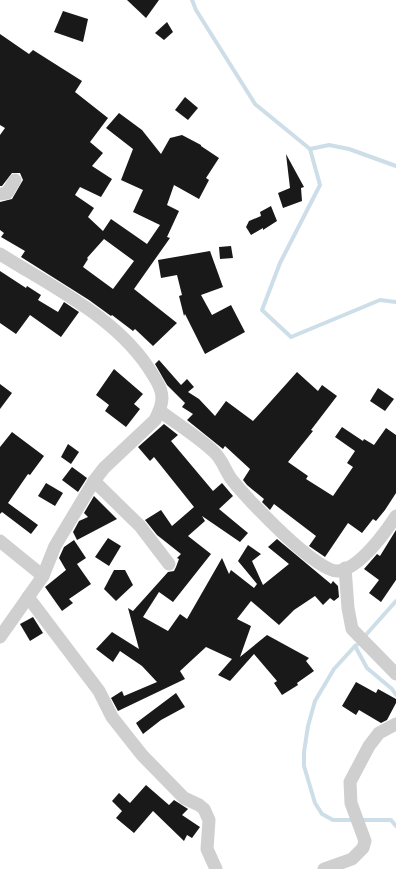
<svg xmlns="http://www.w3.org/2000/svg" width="396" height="869" font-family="'Fira Sans',sans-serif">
<rect width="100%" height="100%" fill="#fff"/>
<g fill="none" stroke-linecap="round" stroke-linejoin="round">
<g stroke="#cedee8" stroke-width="4">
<path d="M192 0 196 10 255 104 310 149 320 185 280 263 262 310 291 337 380 300 396 302"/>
<path d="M310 149 329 145 349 149 396 166"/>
<path d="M364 637 396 601"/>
<path d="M357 645 355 646 367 668 392 689 396 695"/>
<path d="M355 646 334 669 315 701 308 726 304 752V766L315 803 322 814 333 820H391L396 826"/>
</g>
</g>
<g fill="#191919" fill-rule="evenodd">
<path d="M127 0H159L146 18Z"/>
<path d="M63 11 88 19 83 42 54 32Z"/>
<path d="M167 22 173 32 164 40 155 33Z"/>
<path d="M0 34 29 54 33 50 82 81 75 92 108 118 90 142 103 153 92 166 112 179 101 197 80 187 75 195 94 208 88 217 103 231 111 219 147 244 160 225 133 212 143 190 121 180 133 149 106 128 119 113 142 130 161 154 170 138 182 135 201 145V146L219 158 206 178 209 180 199 199 174 185 167 205 179 211 167 237 170 238 134 289 177 323 153 346 135 329 133 331 112 315 111 316 89 300 21 257 25 251 1 237 4 233 0 230V202L12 199 23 180 20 173H12L2 186H0V135L5 128 0 125ZM104 239 134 261 113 289 83 267 88 259 87 258Z"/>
<path d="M185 97 198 108 188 120 175 110Z"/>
<path d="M286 154 304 187 301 188 302 201 283 208 278 193 290 188Z"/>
<path d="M271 206 277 221 263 230V228L251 235 246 227 249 221 261 216 260 212Z"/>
<path d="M231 246 233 258 220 259 219 247Z"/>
<path d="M210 251 223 287 201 295 212 315 231 305 245 332 205 354 185 314 184 316 179 296 182 295 177 275 161 278 158 260Z"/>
<path d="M0 271 26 288 27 286 41 295 38 300 58 312 64 302 79 312 61 337 30 315 16 334 0 323Z"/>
<path d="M159 360 181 385 187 379 194 387 188 392 199 399 215 416 226 401 253 421 297 372 318 391 322 385 337 396 311 430 313 431 288 462 308 476 306 479 333 496 353 467 347 463 355 451 335 437 342 427 363 441 364 439 374 445 386 428 396 435V493L385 510 376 521 373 519 362 533 348 523 325 557 309 546 316 536 274 504 270 510 262 502 264 499 247 485 243 480 250 469 225 446 223 449 187 420 193 414 182 407 185 403 167 385 155 364Z"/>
<path d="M114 369 143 394 134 404 140 409 126 427 105 411 109 405 96 395Z"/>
<path d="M0 384 12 393 0 409Z"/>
<path d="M378 388 394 399 385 411 370 401Z"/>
<path d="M164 424 178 435 171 441 213 491 222 483 233 496 219 509 248 533 240 542 202 516 205 521 188 536 211 554 173 602 159 592 143 617 168 631 180 614 187 619 222 558 229 574 231 570 254 588 257 584 238 561 248 545 261 554 252 561 263 585 289 564 268 547 277 539 331 584 333 581 338 586 339 597 334 601 330 598 323 605 315 596 294 610 279 625 251 601 237 619 251 626 240 657 267 635 309 658 306 661 314 671 297 683 298 685 282 695 274 683 277 681 254 654 230 681 218 675 232 659 206 647 180 671 185 679 118 711 111 698 122 691 124 696 157 682 142 666 120 651 113 662 96 649 112 632 139 649 128 608 133 611 168 572 174 571 176 567 179 559 177 558 181 554 157 535 145 520 161 510 172 526 194 507 154 457 150 461 138 447Z"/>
<path d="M12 432 44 456 30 475 28 474 8 503 38 525 31 534 2 512 0 514V447Z"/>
<path d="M68 444 79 452 71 464 61 457Z"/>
<path d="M72 467 87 478 78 492 62 480Z"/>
<path d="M46 483 63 493 55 506 38 496Z"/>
<path d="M94 496 117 519 77 540 73 532 79 521 88 517 84 513Z"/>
<path d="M396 530V580L381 602 369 593 379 580 364 569 377 554 380 556Z"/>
<path d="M108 538 121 546 109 566 95 557Z"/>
<path d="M74 540 86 558 77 564 91 584 69 599 73 603 62 611 45 587 66 570 59 558 64 547Z"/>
<path d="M114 570H125L133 585 116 601 104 589Z"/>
<path d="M33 617 43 633 30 641 20 624Z"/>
<path d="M356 682 376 693 378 689 396 699V703L387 720 381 723 359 710 356 715 342 706Z"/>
<path d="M176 693 185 707 161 720 143 734 136 723Z"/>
<path d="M146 785 169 805 174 800 188 809 182 815 200 827 192 838 187 835 184 841 153 811 134 833 116 818 122 811 112 801 119 793 130 803Z"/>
</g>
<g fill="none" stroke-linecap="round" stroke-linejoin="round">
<g stroke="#cfcfcf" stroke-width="13">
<path d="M0 194 7 193 15 180"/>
<path d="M0 254C54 288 120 319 153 375 157 381 162 391 162 398 162 406 158 414 155 420L104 468 94 481 55 546 43 576 0 637"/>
<path d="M160 411C177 424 197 436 213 451 223 459 225 472 233 481 247 499 317 573 338 571 359 569 385 533 396 516"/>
<path d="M94 481 140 526 169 564"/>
<path d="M0 541 43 576"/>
<path d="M345 568 348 608 352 629 396 674"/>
<path d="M28 597 99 691 112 717 142 755 184 798 199 805 204 809 209 820 207 849 216 869"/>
<path d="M324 869 352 859 363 848 365 841 351 803 350 782 369 746 379 733 396 724"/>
</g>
</g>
</svg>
